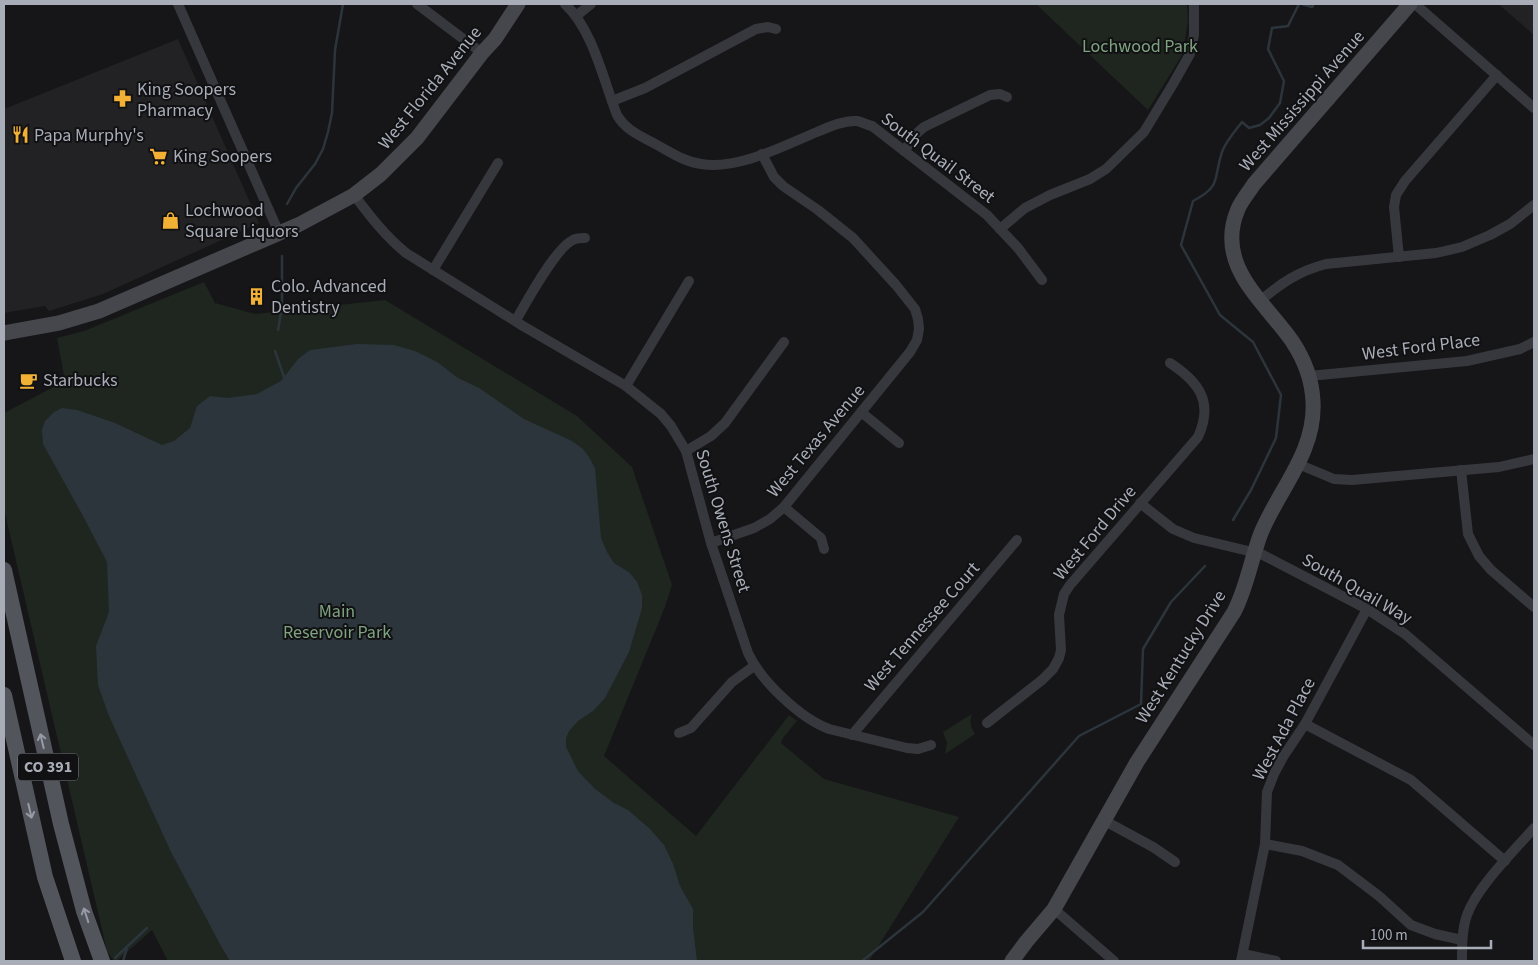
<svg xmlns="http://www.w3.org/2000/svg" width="1538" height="965" font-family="'Source Sans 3',sans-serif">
<rect width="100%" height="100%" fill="#161618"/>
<g fill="#222225">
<path d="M1498 4H1534V35Z"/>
<path d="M178 39 259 223 103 294 49 311 45 306 4 313V109Z"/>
</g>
<g fill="#1e261f">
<path d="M1036 4H1187L1188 22 1182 55 1148 110Z"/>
<path d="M204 282 215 303 255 314 385 300 577 416 632 467 672 585 665 607 604 756 696 836 789 715 797 721 783 738 781 743 824 779 959 817 869 961H168L152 930 117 961H114L107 951 4 509V413L65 381 57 338 84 331Z"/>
<path d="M972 714C969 721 971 728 975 734L945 754 947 743 943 732Z"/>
</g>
<path fill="#2c353c" d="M357 344 394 345 415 351 437 362 458 378 479 388 524 419 572 441 583 449 589 457 595 468 601 538 607 552 614 563 630 573 637 582 642 595V608L629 652 605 698 593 711 578 721 569 731 566 738V747L578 771 595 789 614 803 628 810 650 829 664 845 673 864 680 886 693 909V928L697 961H230L221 946 171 852 109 716 98 685 96 646 109 612 107 562 83 516 43 444 42 430 45 421 54 412 62 408 77 410 115 423 162 445 174 441 190 428 197 406 210 396 227 398 257 394 281 381 298 359 310 350Z"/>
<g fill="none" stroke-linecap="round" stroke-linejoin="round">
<g stroke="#2c353c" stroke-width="2.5">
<path d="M1302 4 1312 7 1314 4"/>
<path d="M287 204 296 188 315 164 323 149 328 132 332 113 335 50 343 4"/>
<path d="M278 330 282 307V256"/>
<path d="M275 351 284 377"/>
<path d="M1233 520 1251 490 1276 438 1281 395 1253 342 1220 315 1181 245 1193 201C1222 186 1213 179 1222 152 1226 141 1235 131 1242 122L1249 128 1260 125 1269 118 1280 103 1284 81 1268 49 1272 28 1288 26 1299 4"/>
<path d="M115 958 147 928"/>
<path d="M123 961 127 948"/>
<path d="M862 961 923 912 1079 736 1141 704 1143 649 1171 602 1205 566"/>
</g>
<g stroke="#37383d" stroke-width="10">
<path d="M178 4 279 233"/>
<path d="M417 4 482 53"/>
<path d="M565 4C593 30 603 79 617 115 626 131 643 137 659 146 672 153 685 162 701 164 738 170 783 146 817 132 829 127 844 120 857 121 862 122 867 125 872 126L987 215 1018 248 1042 280"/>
<path d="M1415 4 1534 108"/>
<path d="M576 16 591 4"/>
<path d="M612 101 645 88 756 29 768 27 776 29"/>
<path d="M904 151 917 133 924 127 990 95 1000 94 1007 97"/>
<path d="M354 195C370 216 385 236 406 253L523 326 626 386 661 414 671 426 686 451 711 543 748 653C761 681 800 718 829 729L907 748 918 749 931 745"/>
<path d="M1000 229 1025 208 1050 195 1090 179 1106 169 1144 132 1173 84 1190 54 1194 35V4"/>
<path d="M1399 257 1394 207 1396 195 1405 181 1497 75"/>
<path d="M433 270 498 163"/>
<path d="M1260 301C1281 283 1299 271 1326 264L1436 253 1462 247 1490 235 1510 224 1534 205"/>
<path d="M516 320C526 303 556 247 573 240 576 238 581 238 585 238"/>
<path d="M1309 376 1467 361 1520 349 1534 342"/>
<path d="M626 386 689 281"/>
<path d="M861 412 899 443"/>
<path d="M686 451 711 436 725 423 784 342"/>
<path d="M1298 464 1334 479 1352 480 1499 467 1534 459"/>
<path d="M1461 470 1468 534 1479 556 1491 570 1534 607"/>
<path d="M1140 503 1173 529 1194 538 1261 554 1367 609 1405 634 1534 745"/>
<path d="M784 507 821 538 824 549"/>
<path d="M711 543 754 528 770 519 784 507 910 352 917 340 919 329 918 319 915 309 896 285 853 238 818 210 783 186 774 177 762 154"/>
<path d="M987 723 1042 680 1053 669 1059 658 1061 650 1059 615 1064 594 1070 585 1198 437C1214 402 1199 382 1170 363"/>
<path d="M1305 724 1411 780 1505 861"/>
<path d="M679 733 691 728 732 682 754 666"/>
<path d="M852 735 1017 540"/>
<path d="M1105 821 1153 847 1175 862"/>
<path d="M1265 844 1302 851 1338 865 1379 896 1411 925 1435 934 1462 940"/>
<path d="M1054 909 1114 961"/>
<path d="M1243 954 1276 961"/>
<path d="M1241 961 1265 844 1267 792 1274 774 1283 757 1305 724 1367 609"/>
<path d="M1462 961C1462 946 1462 929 1467 915 1477 887 1514 851 1534 828"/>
</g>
<g stroke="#45474d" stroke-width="15">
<path d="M4 333 59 323 99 311 298 225 354 195 381 174 417 138 482 53 495 39 518 4"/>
<path d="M1012 961 1026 942 1054 909 1137 762 1234 612C1247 587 1251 559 1261 533 1279 489 1316 452 1313 401 1312 380 1304 359 1292 341 1264 301 1214 265 1238 209 1242 200 1249 192 1254 184L1410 4"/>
</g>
<g stroke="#53555c" stroke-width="16">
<path d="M4 570 61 824 84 911 102 961"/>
<path d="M4 695 45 877 73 961"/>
</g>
</g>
<defs><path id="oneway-shaft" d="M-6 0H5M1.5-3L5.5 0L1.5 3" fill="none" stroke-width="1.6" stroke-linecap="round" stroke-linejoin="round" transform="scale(1.25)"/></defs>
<g stroke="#979ba6">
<use href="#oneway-shaft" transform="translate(42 741) rotate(-103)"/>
<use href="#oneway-shaft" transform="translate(30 811) rotate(77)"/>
<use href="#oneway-shaft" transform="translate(86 915) rotate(-108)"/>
</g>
<defs>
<symbol id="pharmacy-bare" viewBox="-9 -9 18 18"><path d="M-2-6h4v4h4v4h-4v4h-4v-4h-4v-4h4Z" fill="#f2b134" stroke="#111113" stroke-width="2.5" paint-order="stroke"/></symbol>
<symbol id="restaurant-bare" viewBox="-9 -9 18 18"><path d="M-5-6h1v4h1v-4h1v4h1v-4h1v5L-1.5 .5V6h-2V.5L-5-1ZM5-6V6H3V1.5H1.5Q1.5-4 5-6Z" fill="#f2b134" stroke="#111113" stroke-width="2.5" paint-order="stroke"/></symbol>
<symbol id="supermarket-bare" viewBox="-9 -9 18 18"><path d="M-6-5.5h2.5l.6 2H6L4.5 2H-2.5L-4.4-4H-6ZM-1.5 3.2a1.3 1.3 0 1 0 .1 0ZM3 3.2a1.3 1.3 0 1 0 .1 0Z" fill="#f2b134" stroke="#111113" stroke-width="2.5" paint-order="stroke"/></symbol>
<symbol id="shop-bare" viewBox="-9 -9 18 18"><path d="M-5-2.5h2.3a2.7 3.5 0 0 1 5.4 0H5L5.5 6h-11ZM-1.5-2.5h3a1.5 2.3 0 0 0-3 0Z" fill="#f2b134" stroke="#111113" stroke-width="2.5" paint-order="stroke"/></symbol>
<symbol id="building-bare" viewBox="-9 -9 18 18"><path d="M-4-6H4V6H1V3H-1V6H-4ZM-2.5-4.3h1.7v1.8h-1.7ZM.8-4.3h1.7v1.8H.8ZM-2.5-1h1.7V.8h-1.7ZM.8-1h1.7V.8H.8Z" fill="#f2b134" stroke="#111113" stroke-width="2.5" paint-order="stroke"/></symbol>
<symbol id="cafe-bare" viewBox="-9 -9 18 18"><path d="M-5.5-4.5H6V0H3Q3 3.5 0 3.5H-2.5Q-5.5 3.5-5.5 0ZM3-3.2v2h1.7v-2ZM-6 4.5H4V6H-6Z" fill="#f2b134" stroke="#111113" stroke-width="2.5" paint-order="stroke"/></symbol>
</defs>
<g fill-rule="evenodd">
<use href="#pharmacy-bare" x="110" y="86" width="25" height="25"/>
<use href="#restaurant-bare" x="8" y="122" width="25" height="25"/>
<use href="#supermarket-bare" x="146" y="144" width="25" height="25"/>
<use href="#shop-bare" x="158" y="208" width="25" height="25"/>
<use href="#building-bare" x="244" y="284" width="25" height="25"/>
<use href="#cafe-bare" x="16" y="368" width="25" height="25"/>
</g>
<g text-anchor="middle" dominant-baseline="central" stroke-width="4" stroke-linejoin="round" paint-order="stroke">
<rect fill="#111113" stroke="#7b7e86" stroke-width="1" x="18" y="753.5" width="60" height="27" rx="4"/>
<g font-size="16" font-weight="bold" fill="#a8adb8">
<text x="48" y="767">CO 391</text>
</g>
<g font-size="18" fill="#7fa381" stroke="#111113">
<text x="1140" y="46">Lochwood Park</text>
<text x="337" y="611">Main<tspan x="337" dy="21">Reservoir Park</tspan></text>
</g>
<g font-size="18" fill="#a8adb8" stroke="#111113">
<text transform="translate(430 88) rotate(-51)">West Florida Avenue</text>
<text transform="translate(1302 101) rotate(-49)">West Mississippi Avenue</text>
<text transform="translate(938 158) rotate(37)">South Quail Street</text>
<text transform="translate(1421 347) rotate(-7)">West Ford Place</text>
<text transform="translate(816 441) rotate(-50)">West Texas Avenue</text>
<text transform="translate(723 521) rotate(73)">South Owens Street</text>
<text transform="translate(1095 533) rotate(-50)">West Ford Drive</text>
<text transform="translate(1357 589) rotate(30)">South Quail Way</text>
<text transform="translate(922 627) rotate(-49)">West Tennessee Court</text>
<text transform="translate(1181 657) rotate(-58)">West Kentucky Drive</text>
<text transform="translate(1284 729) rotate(-62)">West Ada Place</text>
</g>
<g font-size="18" fill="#a8adb8" stroke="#111113" text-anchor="start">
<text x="137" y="89">King Soopers<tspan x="137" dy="21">Pharmacy</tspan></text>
<text x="34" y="135">Papa Murphy's</text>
<text x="173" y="156">King Soopers</text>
<text x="185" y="210">Lochwood<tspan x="185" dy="21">Square Liquors</tspan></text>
<text x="271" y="286">Colo. Advanced<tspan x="271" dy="21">Dentistry</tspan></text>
<text x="43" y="380">Starbucks</text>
</g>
</g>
<rect width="1538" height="965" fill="none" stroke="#a8adb8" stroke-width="10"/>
<path d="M1363 940v8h128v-8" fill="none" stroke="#a8adb8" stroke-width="2.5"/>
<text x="1370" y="940" font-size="15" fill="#a8adb8" stroke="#111113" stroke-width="4" paint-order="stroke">100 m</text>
</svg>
